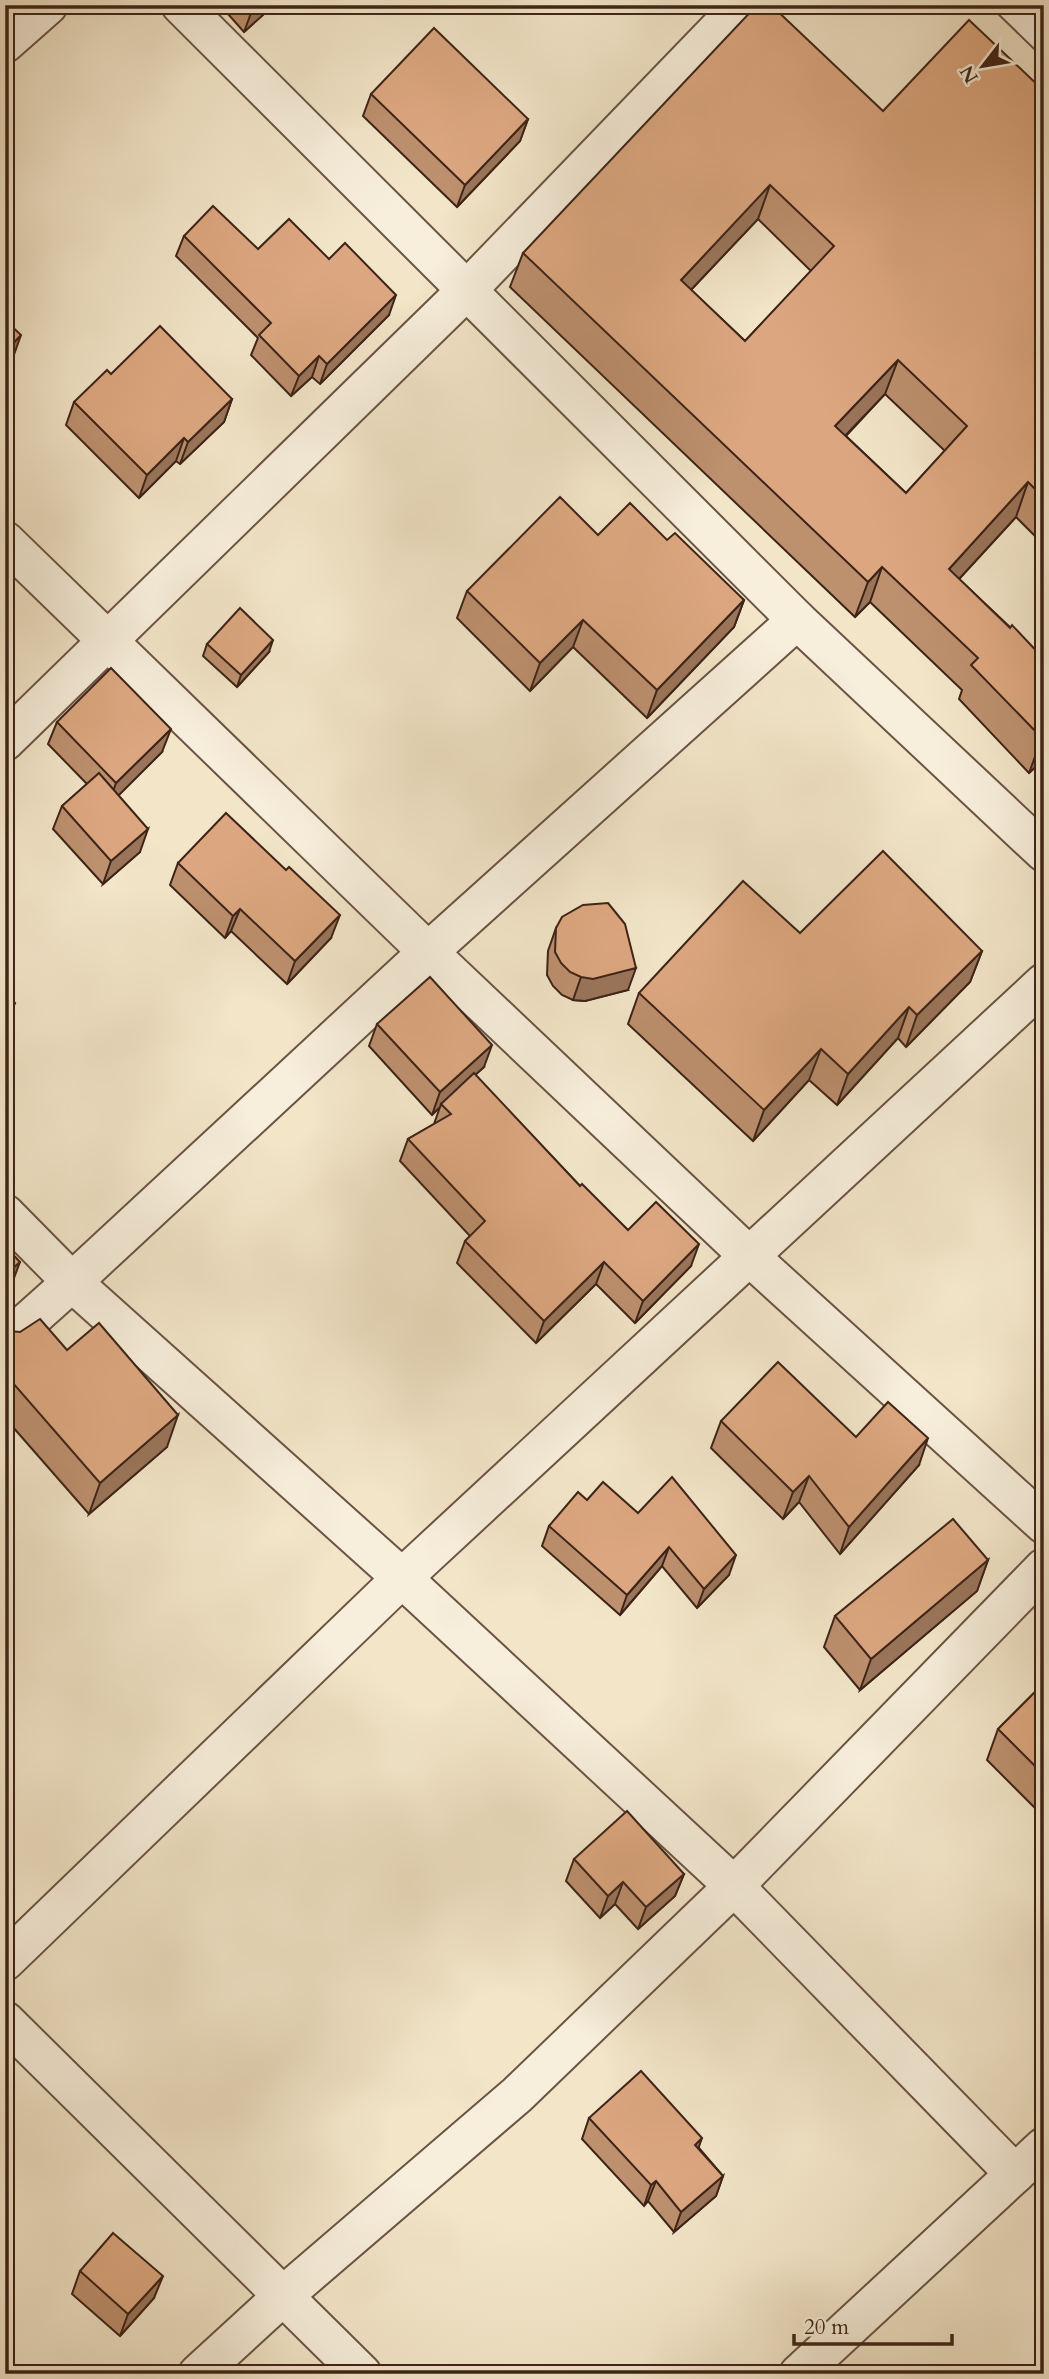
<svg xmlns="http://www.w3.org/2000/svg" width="1049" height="2379" font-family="Cardo,serif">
<rect width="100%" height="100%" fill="#f2e5c8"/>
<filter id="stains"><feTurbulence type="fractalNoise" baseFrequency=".00286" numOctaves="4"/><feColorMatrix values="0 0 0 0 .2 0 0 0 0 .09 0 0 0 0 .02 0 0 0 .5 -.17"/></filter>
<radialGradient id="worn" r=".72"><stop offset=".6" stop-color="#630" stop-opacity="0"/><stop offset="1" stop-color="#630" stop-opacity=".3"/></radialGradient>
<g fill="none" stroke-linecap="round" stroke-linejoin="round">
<defs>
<path id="service" d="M1009 5 1044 39"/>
<g id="minor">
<path d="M181 5 797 620 1044 852"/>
<path d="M5 43 48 5"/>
<path d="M5 541 428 952 749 1256 1044 1524"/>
<path d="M5 741 467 290 742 5"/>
<path d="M5 1214 72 1282 402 1578 734 1886 1015 2174"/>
<path d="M5 1342 72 1282 428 952 797 620"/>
<path d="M5 1961 402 1578 1044 983"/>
<path d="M5 2021 362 2374"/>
<path d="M198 2374 284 2295 517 2095 734 1886 1044 1568"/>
<path d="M799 2374 1044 2147"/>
</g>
</defs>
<use href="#service" stroke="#6b5444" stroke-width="30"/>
<use href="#minor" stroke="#6b5444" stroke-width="42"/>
<use href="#service" stroke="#f7eedb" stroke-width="26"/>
<use href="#minor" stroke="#f7eedb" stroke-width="38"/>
</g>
<g fill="#bd906e" stroke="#3e2418" stroke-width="2" fill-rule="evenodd">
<path d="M220 5H274L244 32Z"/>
<path d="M1044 91V545L1016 517 959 579 1044 659V759L1029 773 959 699 962 690 870 602 855 617 510 287 523 253 883 111ZM758 219 811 271 745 341 691 290ZM885 394 945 451 906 493 846 436Z"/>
<path d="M371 94 528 119 520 141 457 207 363 116Z"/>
<path d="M184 236 258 249 329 259 389 315 320 384 312 377 291 396 251 355 258 338 176 256Z"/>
<path d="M111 374 232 399 224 422 180 464 176 461 139 498 66 425 74 402Z"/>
<path d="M598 535 667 540 744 600 734 627 647 718 573 647 530 691 457 618 467 591Z"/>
<path d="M207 644 269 652 237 687 203 656Z"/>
<path d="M57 722 162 752 118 795 140 852 103 884 53 829 62 806 87 784 48 744Z"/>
<path d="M178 863 331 938 287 984 231 931 225 938 170 885Z"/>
<path d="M556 928 628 990 585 1001 573 1000 562 995 553 986 547 975 548 951Z"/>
<path d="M800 933 982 951 970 982 906 1047 898 1038 837 1105 809 1080 753 1141 628 1024 639 993Z"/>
<path d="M377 1024 484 1067 475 1075 580 1186 628 1230 691 1266 635 1323 596 1284 536 1343 457 1263 465 1241 470 1236 400 1161 408 1139 434 1124 440 1107 432 1115 369 1046Z"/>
<path d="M1044 1320V1348L1035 1338 1041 1322Z"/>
<path d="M5 1329 9 1331 67 1350 167 1447 89 1514 5 1418Z"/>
<path d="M721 1421 856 1437 919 1465 840 1554 799 1502 783 1519 711 1448Z"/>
<path d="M587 1500 638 1513 729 1575 697 1608 662 1566 620 1615 542 1546 549 1526Z"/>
<path d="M988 1560 977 1591 860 1690 824 1647 835 1616Z"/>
<path d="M1044 1683V1817L987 1760 998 1729Z"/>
<path d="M574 1859 684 1874 675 1896 638 1929 615 1904 600 1918 566 1881Z"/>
<path d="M589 2118 699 2148 723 2176 716 2196 674 2232 648 2201 644 2206 582 2139Z"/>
<path d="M80 2271 154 2298 120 2336 72 2294Z"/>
</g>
<g fill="#9a755a" stroke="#3e2418" stroke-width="2">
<path d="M254 5H274L244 32Z"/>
<path d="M528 119 520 141 457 207 465 185Z"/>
<path d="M770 185 758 219 668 314 681 280Z"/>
<path d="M396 295 389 315 320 384 327 364Z"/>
<path d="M21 335 10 366 5 371V352Z"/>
<path d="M319 356 312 377 291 396 299 376Z"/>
<path d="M898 360 885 394 822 460 835 426Z"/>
<path d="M232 399 224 422 180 464 188 442Z"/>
<path d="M184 438 176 461 139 498 147 475Z"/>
<path d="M1028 482 1016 517 936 604 949 569Z"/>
<path d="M882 567 870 602 855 617 868 582Z"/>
<path d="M744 600 734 627 647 718 657 690Z"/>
<path d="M583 620 573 647 530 691 540 663Z"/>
<path d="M273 640 269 652 237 687 241 675Z"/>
<path d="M171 729 162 752 108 806 116 783Z"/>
<path d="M1044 736V759L1029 773 1042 738Z"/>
<path d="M148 829 140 852 103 884 111 861Z"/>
<path d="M240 909 231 931 225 938 233 916Z"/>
<path d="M340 915 331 938 287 984 295 961Z"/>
<path d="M11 920 5 936V925Z"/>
<path d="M982 951 970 982 906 1047 917 1015Z"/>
<path d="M636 968 628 990 585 1001 573 1000 581 977Z"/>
<path d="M15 1003 5 1030V1012Z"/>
<path d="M909 1007 898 1038 837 1105 848 1074Z"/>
<path d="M492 1045 484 1067 442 1105 441 1104 440 1107 432 1115 440 1092Z"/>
<path d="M821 1049 809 1080 753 1141 764 1110Z"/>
<path d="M699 1244 691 1266 635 1323 643 1301Z"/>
<path d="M20 1262 5 1302V1275Z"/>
<path d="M604 1262 596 1284 536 1343 544 1321Z"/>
<path d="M178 1415 167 1447 89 1514 100 1483Z"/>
<path d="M928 1438 919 1465 840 1554 849 1527Z"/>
<path d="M809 1476 799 1502 783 1519 793 1492Z"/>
<path d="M669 1547 662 1566 620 1615 627 1595Z"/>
<path d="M736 1555 729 1575 697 1608 704 1589Z"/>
<path d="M988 1560 977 1591 860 1690 871 1659Z"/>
<path d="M684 1874 675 1896 638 1929 646 1907Z"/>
<path d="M623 1882 615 1904 600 1918 608 1896Z"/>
<path d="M702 2138 695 2158V2145Z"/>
<path d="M723 2176 716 2196 674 2232 681 2212Z"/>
<path d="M656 2181 648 2201 644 2206 651 2185Z"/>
<path d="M163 2276 154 2298 120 2336 128 2314Z"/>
</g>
<g fill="#dca780" stroke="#3e2418" stroke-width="2" fill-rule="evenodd">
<path d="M757 5H771L883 111 969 20 1044 91V498L1028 482 949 569 1010 628 1012 625 1044 659V736L1042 738 971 665 978 658 882 567 868 582 523 253ZM770 185 834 246 745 341 681 280ZM898 360 967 426 906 493 835 426Z"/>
<path d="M434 28 528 119 465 185 371 94Z"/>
<path d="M213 206 258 249 289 219 329 259 345 243 396 295 327 364 319 356 299 376 259 335 271 323 184 236Z"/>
<path d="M5 320 21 335 5 352Z"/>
<path d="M160 326 232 399 188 442 184 438 147 475 74 402 107 370 111 374Z"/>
<path d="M560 497 598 535 630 503 667 540 675 533 744 600 657 690 583 620 540 663 467 591Z"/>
<path d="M240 608 273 640 241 675 207 644Z"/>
<path d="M111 668 171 729 116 783 57 722Z"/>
<path d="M99 773 148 829 111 861 62 806Z"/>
<path d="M226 813 286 870 289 867 340 915 295 961 240 909 233 916 178 863Z"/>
<path d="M883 851 982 951 917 1015 909 1007 848 1074 821 1049 764 1110 639 993 743 881 800 933Z"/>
<path d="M608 903 625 924 636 968 593 979 581 977 570 972 561 963 555 952 556 928 562 917 583 905Z"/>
<path d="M5 913 11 920 5 925Z"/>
<path d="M430 977 492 1045 440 1092 377 1024Z"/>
<path d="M5 992 15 1003 5 1012Z"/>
<path d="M474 1073 580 1186 582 1184 628 1230 656 1202 699 1244 643 1301 604 1262 544 1321 465 1241 485 1221 408 1139 451 1114 441 1104Z"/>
<path d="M5 1246 20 1262 5 1275Z"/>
<path d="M5 1280 11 1287 5 1293Z"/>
<path d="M40 1319 67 1350 99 1323 178 1415 100 1483 5 1374V1329L9 1331 20 1332Z"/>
<path d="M778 1362 856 1437 888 1402 928 1438 849 1527 809 1476 793 1492 721 1421Z"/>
<path d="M672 1477 736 1555 704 1589 669 1547 627 1595 549 1526 578 1492 587 1500 603 1482 638 1513Z"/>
<path d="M953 1519 988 1560 871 1659 835 1616Z"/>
<path d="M1044 1683V1775L998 1729Z"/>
<path d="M627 1811 684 1874 646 1907 623 1882 608 1896 574 1859Z"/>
<path d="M641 2071 702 2138 695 2145 723 2176 681 2212 656 2181 651 2185 589 2118Z"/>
<path d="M113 2233 163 2276 128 2314 80 2271Z"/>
</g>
<rect width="1049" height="2379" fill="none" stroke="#f2e5c8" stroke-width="28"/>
<rect x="7" y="7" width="1035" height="2365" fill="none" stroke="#3e2418" stroke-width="3.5"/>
<rect x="14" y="14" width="1021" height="2351" fill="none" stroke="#3e2418" stroke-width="2"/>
<g transform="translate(983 66) rotate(239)" stroke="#f7eedb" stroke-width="5" paint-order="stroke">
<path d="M0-5L12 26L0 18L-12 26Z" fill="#3e2418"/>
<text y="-10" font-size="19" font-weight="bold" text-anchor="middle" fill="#3e2418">N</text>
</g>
<path d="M794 2334v10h158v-10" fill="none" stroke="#3e2418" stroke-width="3.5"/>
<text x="804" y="2334" font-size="21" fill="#3e2418" stroke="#f7eedb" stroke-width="5" paint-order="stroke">20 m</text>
<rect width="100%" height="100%" filter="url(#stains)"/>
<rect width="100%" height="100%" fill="url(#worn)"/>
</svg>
